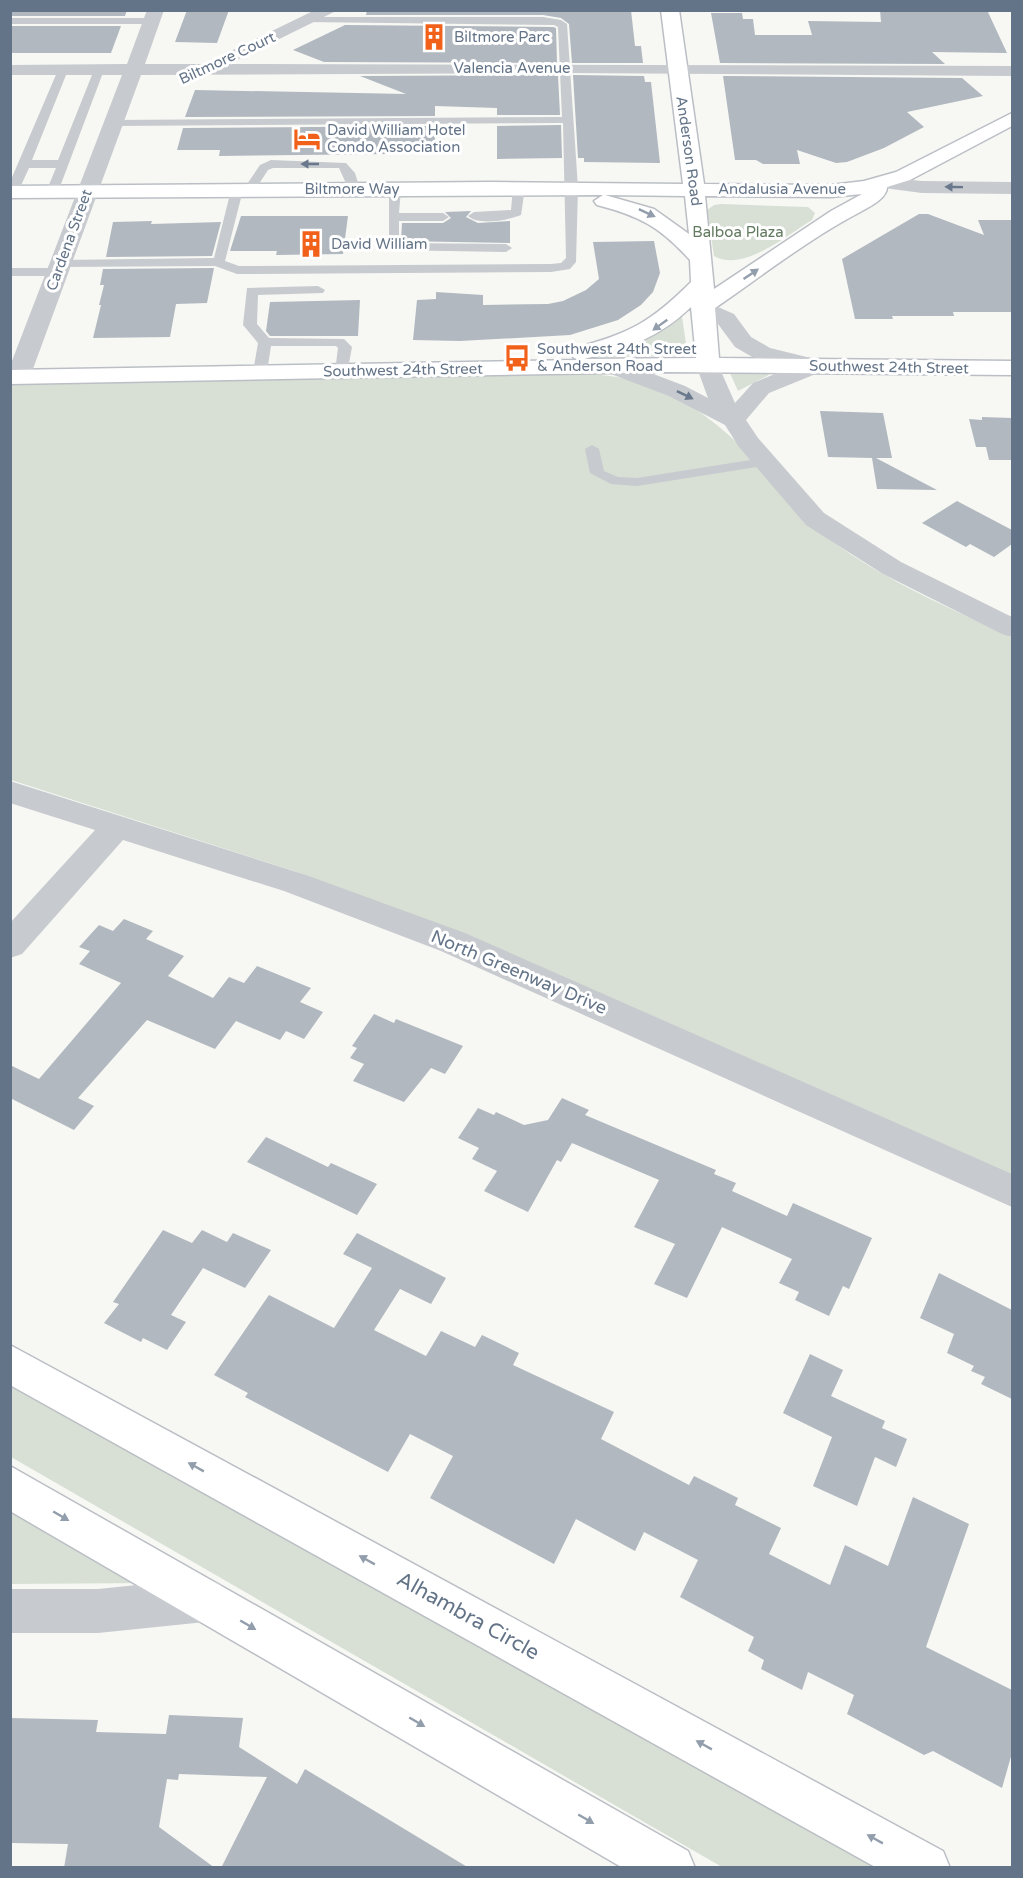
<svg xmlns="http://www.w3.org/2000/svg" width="1023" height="1878" font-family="'Varela Round',sans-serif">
<rect width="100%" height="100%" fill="#f7f8f4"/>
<g fill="#d8e0d5">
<path d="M721 204 808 207 815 213 812 220C787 235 743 273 714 256L707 210 714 205Z"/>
<path d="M682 317 688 356 588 357 640 344Z"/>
<path d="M586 373C611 376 639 379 662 390 730 422 779 487 832 541 887 582 950 608 1012 637V1177L458 932 294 871 11 780V384Z"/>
<path d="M730 373H766L769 375 738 391Z"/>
<path d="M11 1385 890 1867H722L11 1457Z"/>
<path d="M11 1504 153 1583 11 1584Z"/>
</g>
<g fill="#b1b8bf">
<path d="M10 10H127L125 16H10Z"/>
<path d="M187 10H229L217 43 175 42Z"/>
<path d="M367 10H631L635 46H641L643 63H572L569 24 561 18 543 15H366Z"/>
<path d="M880 10H987L1007 53 932 52 945 64 720 63 711 13H742L743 19H753L755 35H812L808 21 881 22Z"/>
<path d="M345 25 553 27 556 28 557 63 324 62 293 50Z"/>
<path d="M10 26H121L111 53H10Z"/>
<path d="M558 75 560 115H497V108L435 106V116L185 117 195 90 406 94 360 76Z"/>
<path d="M573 75 644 76 645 82H651L660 163 584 162V158H578Z"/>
<path d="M723 76 962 78 983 96 907 112 924 127 884 148 847 162 836 163 797 150 800 164H763L756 160H735Z"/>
<path d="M561 125 562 158 497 159V126Z"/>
<path d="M435 126V147H393L392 154 219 156 220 150H177L183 128Z"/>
<path d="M471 211 466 217 478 223 510 221V243L401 241 402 223H443L451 218 445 212Z"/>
<path d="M919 214H928L984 235 978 220H1012V312H953L954 316H892L893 319H855L842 259Z"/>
<path d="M241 216H348L343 254 276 255 277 251H230Z"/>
<path d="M152 221 151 224 221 222 212 256 106 257 113 222Z"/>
<path d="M654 241 660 273 653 292 641 305 618 320 570 335 460 341 413 340 417 300 436 299V292L483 295V305L548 304 563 301 586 290 599 279 593 242Z"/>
<path d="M214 268 207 303 176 304 170 337 93 338 101 305H99L104 285H100L103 269Z"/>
<path d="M360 300 358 336H270L266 331 270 302Z"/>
<path d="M820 411 883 413 892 458H876L937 490 877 489 872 458 828 457Z"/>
<path d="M982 417 1012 418V460H989L986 447H976L969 419 982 420Z"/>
<path d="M957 501 1012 530V544L994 557 970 544 966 547 922 523Z"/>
<path d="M124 919 153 931 146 939 184 956 168 976 213 998 229 977 244 983 257 966 311 988 300 1002 323 1012 304 1039 286 1031 280 1040 236 1021 215 1049 147 1020 78 1098 94 1106 74 1130 10 1098V1065L39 1079 121 983 79 964 90 951 79 947 99 925 113 931Z"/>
<path d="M374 1014 394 1023 396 1019 463 1046 445 1074 431 1068 404 1102 353 1081 364 1064 350 1058 357 1048 352 1046Z"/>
<path d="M562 1098 589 1110 585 1115 716 1170 714 1174 736 1183 732 1191 787 1216 793 1203 872 1238 849 1289 843 1286 829 1316 795 1300 799 1292 779 1283 792 1259 722 1227 687 1298 654 1284 675 1244 634 1227 659 1180 572 1143 561 1162 557 1160 528 1212 484 1191 497 1171 472 1159 479 1148 458 1138 478 1108 494 1115 496 1112 524 1125 548 1120Z"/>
<path d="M266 1137 328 1167 331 1163 377 1184 357 1215 247 1162Z"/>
<path d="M163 1230 192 1243 202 1230 227 1242 233 1233 271 1250 245 1288 203 1268 171 1315 186 1322 167 1350 143 1338 141 1342 104 1323 119 1304 113 1302Z"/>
<path d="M357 1233 446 1278 431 1304 400 1289 374 1330 426 1356 441 1331 475 1347 482 1335 519 1353 513 1365 614 1412 601 1439 689 1485 694 1476 738 1498 735 1505 781 1528 769 1554 830 1585 845 1545 888 1566 913 1497 969 1524 926 1647 1012 1690V1753L1002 1788 933 1751 924 1755 847 1714 854 1695 808 1672 802 1690 761 1669 764 1660 748 1651 754 1637 680 1597 698 1560 644 1532 635 1551 576 1519 554 1564 430 1498 453 1456 410 1434 388 1472 245 1397 248 1393 214 1375 269 1295 334 1328 372 1268 343 1254Z"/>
<path d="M939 1273 1012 1310V1399L981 1384 985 1377 971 1371 974 1366 947 1353 954 1334 920 1318Z"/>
<path d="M810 1354 843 1370 831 1396 885 1421 882 1428 907 1439 896 1467 875 1457 857 1506 813 1486 832 1437 783 1413Z"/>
<path d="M169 1715 243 1718 239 1747 297 1784 305 1769 469 1868H221L267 1777 179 1774 178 1780 167 1779 159 1827 215 1868H64L68 1844 10 1843V1718L98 1720 96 1732 166 1734Z"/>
</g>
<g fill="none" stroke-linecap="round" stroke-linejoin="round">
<defs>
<g id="secondary">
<path d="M661 10H679L704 184 831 185 864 181 896 172 1012 113V126L910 180 887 187C887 198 871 206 862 211 810 238 763 275 715 308L719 358 1012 361V375L663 372 10 384V370L580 360 574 358 570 353 574 348C629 334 651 322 691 282L690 260C660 227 640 216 597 205L594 201 603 195 10 198V186L491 182 683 184ZM862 194 831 211 714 289 705 196 831 197ZM605 195 685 196 689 234 654 209ZM691 307 696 358 584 359C626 349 659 338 691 307Z"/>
<path d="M10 1345 943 1851 950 1868H877L10 1385Z"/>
<path d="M10 1466 688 1851 695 1868H623L10 1511Z"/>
</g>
</defs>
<use href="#secondary" stroke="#bbbfc5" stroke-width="3"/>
<g fill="#c7cace" fill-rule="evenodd">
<path d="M309 17H543L561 20 567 24 578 188 576 262 570 269 551 272 237 274 215 266 55 267 54 264 60 260 214 258 231 190 237 186 243 190 260 165 271 160 346 163 355 173 360 189 350 192 339 168H273L268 170 253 193 243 190 225 261 239 266 551 264 561 263 566 258 563 123 114 126 108 123 114 120 562 117 558 27 554 25 305 22V18Z"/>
<path d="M10 18H152L157 21 152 24H10Z"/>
<path d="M63 67 68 70 32 160H58L94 70 99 67 104 70 58 192 52 196 46 192 56 168H29L18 192 10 195V182L58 70Z"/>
<path d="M519 184 525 188 521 215C508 220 479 226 468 216L474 212 511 210 513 188Z"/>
<path d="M395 185 401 189 399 213H443L449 217 443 221H399V243L506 244 512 248 506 252 389 250V189Z"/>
<path d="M10 268H57L63 272 57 276H10Z"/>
<path d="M318 286 325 290 323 293 258 295 257 324 269 338 344 339 352 347 347 374 342 375 335 371 338 348 336 346H271L267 372 260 376 255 375 253 372 258 343 243 325 247 288Z"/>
<path d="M592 445 599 449 604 471 618 477 637 478 763 458 770 462 763 466 637 486 611 484 590 473 585 449Z"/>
</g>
<g fill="#c7cace" fill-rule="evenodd">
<path d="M147 10H164L145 64H204L315 10H338L229 64 1012 66V76L565 73 141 75 30 377 26 382H10V366L122 75H10V65L127 64Z"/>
<path d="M883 177 922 181 1012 182V194L922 193 876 187 873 183 876 179Z"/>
<path d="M702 300 734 314 751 337 770 348 823 361 827 366 823 371 769 393 746 420 758 438 824 513 901 562 1012 617V637L1002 634 883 574 806 525 739 447 725 425 669 396 603 371 599 366 603 361H619L685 386 708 398 696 365 700 360H716L735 403 753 383 792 367 754 358 735 347 718 324 694 312 691 307 694 302Z"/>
<path d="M10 781 306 875 465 933 1012 1174V1207L441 951 284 891 123 840 22 954 10 958V923L95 830 10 803Z"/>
<path d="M205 1578 221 1584 227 1600 221 1616 205 1622 98 1633H10V1589H98Z"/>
</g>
<use href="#secondary" fill="#fff" fill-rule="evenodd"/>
</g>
<defs><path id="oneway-solid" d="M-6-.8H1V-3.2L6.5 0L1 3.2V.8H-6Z" transform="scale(1.5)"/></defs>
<g fill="#69788c">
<use href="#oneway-solid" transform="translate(310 164) rotate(180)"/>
<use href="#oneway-solid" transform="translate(954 187) rotate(-179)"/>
<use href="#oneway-solid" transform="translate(685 395) rotate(26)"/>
</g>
<g fill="#929eac">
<use href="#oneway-solid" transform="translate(647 213) rotate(25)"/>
<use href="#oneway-solid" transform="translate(751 274) rotate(-34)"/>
<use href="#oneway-solid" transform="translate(660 325) rotate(144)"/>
<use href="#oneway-solid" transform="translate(196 1467) rotate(-151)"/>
<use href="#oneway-solid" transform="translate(61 1516) rotate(30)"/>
<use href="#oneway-solid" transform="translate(367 1560) rotate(-151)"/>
<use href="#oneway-solid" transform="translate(248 1625) rotate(30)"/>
<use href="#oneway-solid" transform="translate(417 1722) rotate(30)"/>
<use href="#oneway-solid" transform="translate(704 1745) rotate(-151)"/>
<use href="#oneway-solid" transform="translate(586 1819) rotate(30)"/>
<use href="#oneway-solid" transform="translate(875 1839) rotate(-151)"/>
</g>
<defs>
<symbol id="building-bare" viewBox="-9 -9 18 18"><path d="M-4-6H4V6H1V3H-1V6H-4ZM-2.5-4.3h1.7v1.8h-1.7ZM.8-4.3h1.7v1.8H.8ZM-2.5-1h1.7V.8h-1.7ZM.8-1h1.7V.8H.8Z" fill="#f2611a" stroke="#fff" stroke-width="2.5" paint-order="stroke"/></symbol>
<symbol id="hotel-bare" viewBox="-9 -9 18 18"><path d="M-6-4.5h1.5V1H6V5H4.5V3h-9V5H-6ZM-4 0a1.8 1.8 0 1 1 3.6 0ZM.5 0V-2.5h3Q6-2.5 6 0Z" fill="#f2611a" stroke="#fff" stroke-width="2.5" paint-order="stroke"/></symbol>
<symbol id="bus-bare" viewBox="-9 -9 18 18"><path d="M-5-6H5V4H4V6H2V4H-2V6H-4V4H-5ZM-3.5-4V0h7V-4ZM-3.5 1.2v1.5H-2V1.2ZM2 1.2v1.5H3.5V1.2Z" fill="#f2611a" stroke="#fff" stroke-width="2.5" paint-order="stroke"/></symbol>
</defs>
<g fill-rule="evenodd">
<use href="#building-bare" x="415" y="18" width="38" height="38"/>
<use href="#hotel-bare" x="288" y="120" width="38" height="38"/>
<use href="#building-bare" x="292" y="225" width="38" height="38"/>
<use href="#bus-bare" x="498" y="339" width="38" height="38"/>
</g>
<g text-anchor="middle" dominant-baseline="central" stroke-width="6" stroke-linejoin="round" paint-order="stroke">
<g font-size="15" fill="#647488" stroke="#fff" text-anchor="start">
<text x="454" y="37">Biltmore Parc</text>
<text x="327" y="130">David William Hotel<tspan x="327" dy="17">Condo Association</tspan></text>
<text x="331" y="244">David William</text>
<text x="537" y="349">Southwest 24th Street<tspan x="537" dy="17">&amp; Anderson Road</tspan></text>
</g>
<g font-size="15" fill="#647488" stroke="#fff">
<text transform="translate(227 58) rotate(-25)">Biltmore Court</text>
<text x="512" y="68">Valencia Avenue</text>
<text transform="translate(689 151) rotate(82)">Anderson Road</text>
<text x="352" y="189">Biltmore Way</text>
<text x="782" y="189">Andalusia Avenue</text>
<text transform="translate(69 240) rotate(-70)">Cardena Street</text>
<text transform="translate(889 367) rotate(1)">Southwest 24th Street</text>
<text transform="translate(403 370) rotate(-1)">Southwest 24th Street</text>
</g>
<g font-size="15" fill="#627a5f" stroke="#fff">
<text x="738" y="232">Balboa Plaza</text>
</g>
<g font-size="18" fill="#647488" stroke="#fff">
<text transform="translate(519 972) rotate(23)">North Greenway Drive</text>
</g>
<g font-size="21" fill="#647488" stroke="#fff">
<text transform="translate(468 1616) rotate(29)">Alhambra Circle</text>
</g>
</g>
<rect width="1023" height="1878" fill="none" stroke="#647488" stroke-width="24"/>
</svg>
